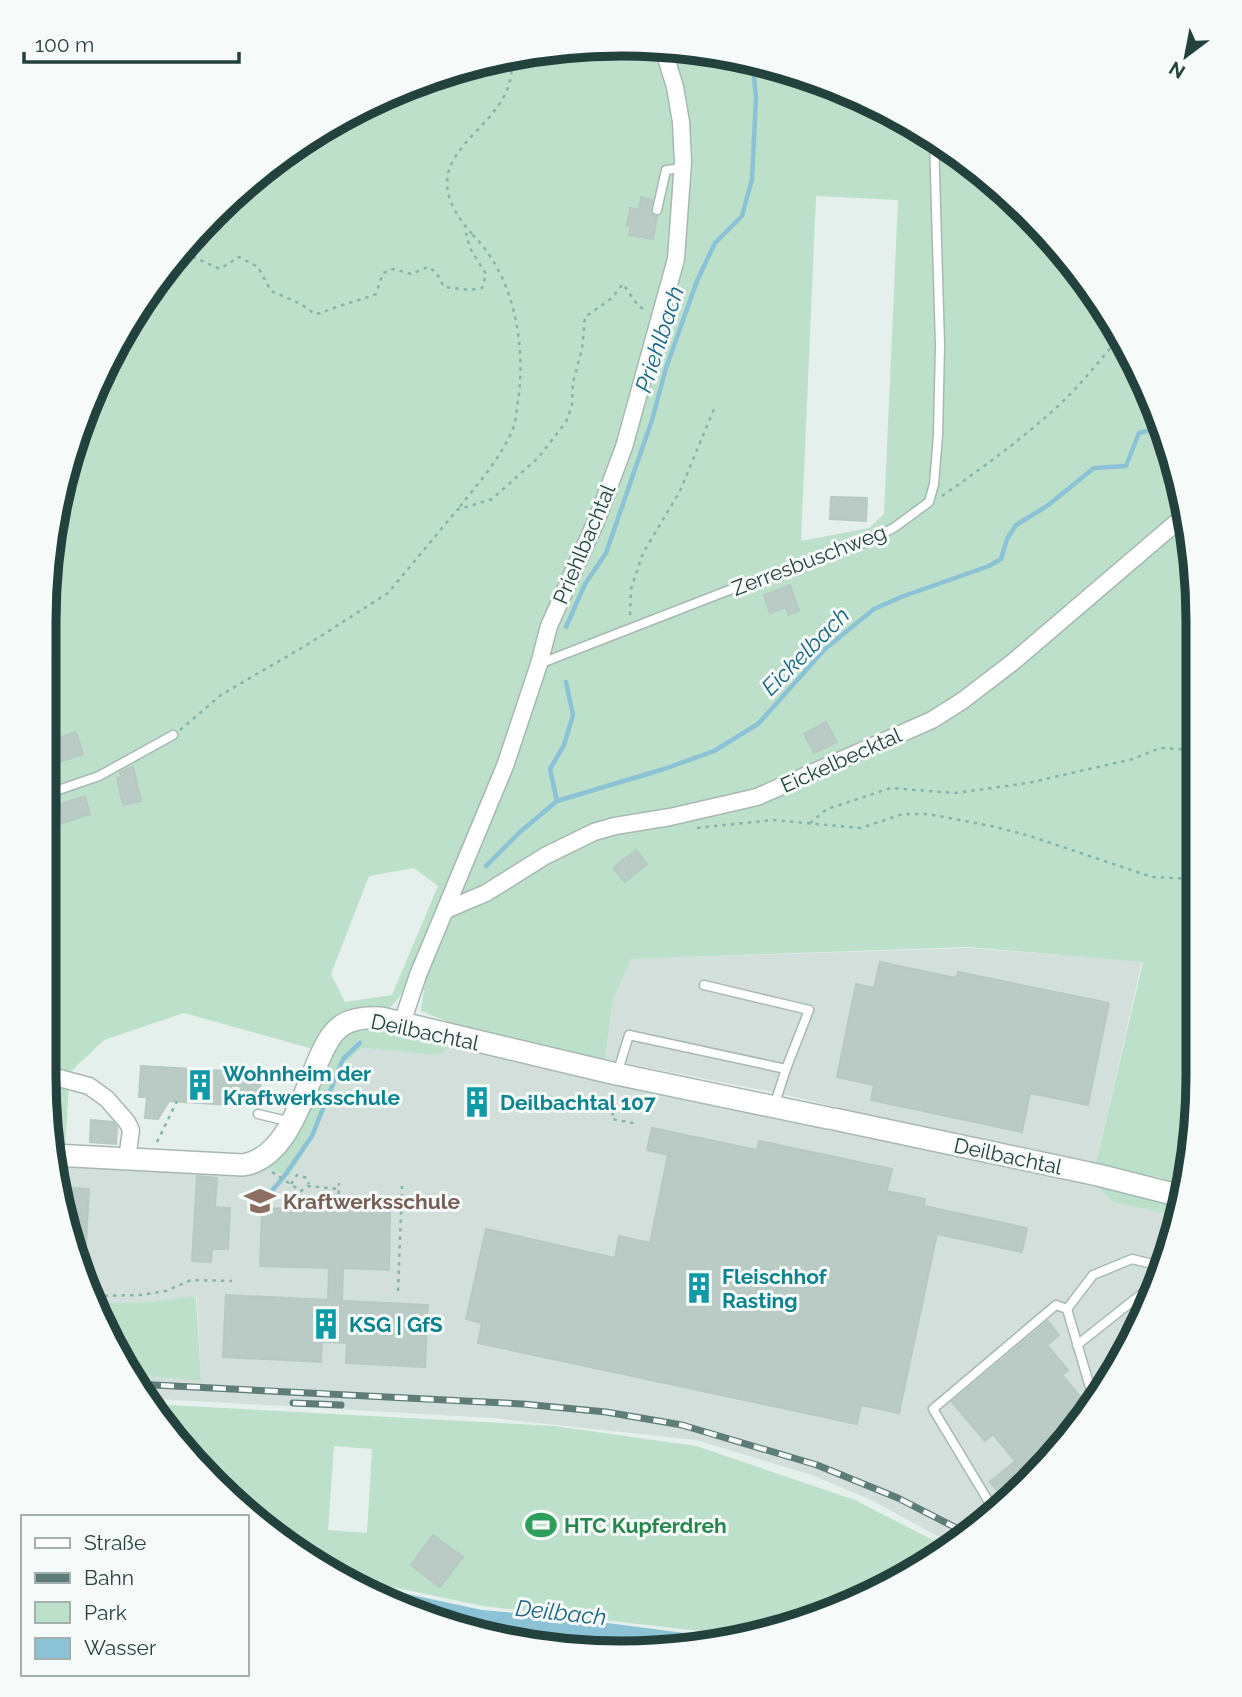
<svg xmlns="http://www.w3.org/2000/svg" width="1242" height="1697" font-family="Raleway,sans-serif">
<rect width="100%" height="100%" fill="#e5efeb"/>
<g fill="#d3dfdb">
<path d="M968 948 1142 961 1095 1168 777 1093 605 1059 613 1000 631 959Z"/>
<path d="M447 1040 1092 1180 1113 1202 1177 1216 1168 1261 1121 1364 1055 1456 973 1534 954 1545 871 1500 812 1475 696 1440 493 1418 143 1398 131 1374 201 1380 197 1296 149 1302 98 1303 64 1226 54 1155 257 1164 289 1177 311 1142 327 1107 341 1066 362 1048 438 1055Z"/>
</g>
<g fill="#bde0ca" fill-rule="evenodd">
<path d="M583 45 696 49 806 74 909 121 1001 187 1079 269 1154 400 1193 545 1197 1114 1182 1188 1159 1177 1095 1168 1143 962 968 947 631 959 613 1000 605 1059 584 1056 453 1024 421 1011 426 974 453 916 441 909 406 989 389 1009 367 1015 313 1049 184 1013 104 1040 64 1078 69 1084 65 1150 53 1149 44 1076V621L63 472 141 301 269 163 365 103 471 64ZM816 196 898 200 884 514 869 528 801 541ZM414 868 438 886 392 995 345 1002 331 974 369 876Z"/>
<path d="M366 1020 447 1040V1049L438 1055 362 1048 341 1066 327 1107 311 1142 289 1177 257 1164 330 1043Z"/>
<path d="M1092 1180 1179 1204 1177 1216 1113 1202Z"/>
<path d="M196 1296 201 1381 131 1374 98 1303 149 1302Z"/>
<path d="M148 1404 554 1426 696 1446 855 1500 948 1548 842 1609 751 1634 690 1630 483 1606 340 1576 241 1510ZM334 1446 372 1449 367 1533 328 1530Z"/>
</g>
<path fill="#8bc2d6" d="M347 1581 482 1610 561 1617 692 1634 739 1637 696 1648 586 1645 497 1638 366 1594Z"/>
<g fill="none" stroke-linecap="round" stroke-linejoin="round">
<g stroke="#8bc2d6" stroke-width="4.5">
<path d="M566 627 585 584 606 553 652 420 666 368 697 281 715 243 742 216 752 179 756 98 753 68 750 61"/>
<path d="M557 801 550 769 564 745 573 715 566 682"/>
<path d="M486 866 520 832 557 801 664 769 714 751 758 724 825 649 874 609 901 597 989 566 1001 559 1007 539 1016 525 1047 506 1094 468 1126 466 1139 433 1162 427"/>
<path d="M260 1204 283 1178 312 1136 343 1059 360 1043"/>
</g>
</g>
<g fill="#bacac5" stroke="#b7c9c3" stroke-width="2">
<path d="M641 197 652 200 650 213 657 216 653 239 629 235 631 226H627L630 208 639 210Z"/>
<path d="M831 497 867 498 866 521 830 519Z"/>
<path d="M790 585 799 611 788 615 786 607 770 613 764 595Z"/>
<path d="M826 722 837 742 814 753 804 734Z"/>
<path d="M76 732 83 754 44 767V743Z"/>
<path d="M133 767 141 801 123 805 117 778 121 777 120 772Z"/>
<path d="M85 796 90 814 44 829V810Z"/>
<path d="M636 850 647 864 625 882 613 868Z"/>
<path d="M880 962 956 978 958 972 1109 1003 1088 1105 1030 1093 1022 1132 871 1100 874 1085 837 1077 856 984 874 988Z"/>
<path d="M141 1066 261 1073 259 1107 169 1101 158 1119 145 1118 147 1097H139Z"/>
<path d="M91 1120 113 1122 117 1127 116 1144 90 1142Z"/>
<path d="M652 1128 757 1150 759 1141 892 1169 887 1191 925 1199 924 1206 1027 1228 1022 1252 937 1234 899 1413 861 1405 857 1424 478 1343 482 1323 466 1319 486 1229 615 1258 619 1236 650 1243 668 1155 647 1150Z"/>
<path d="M197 1176 217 1178 215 1207 230 1208 228 1249H212L211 1262 192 1261Z"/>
<path d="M58 1187 89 1189 86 1244 71 1243 64 1226Z"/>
<path d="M262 1208 390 1212 389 1270 343 1268 342 1301 428 1305 425 1367 346 1363 347 1343 322 1342 321 1362 223 1357 226 1295 328 1300 329 1268 260 1266Z"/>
<path d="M1048 1321 1059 1335 1047 1345 1068 1370 1062 1375 1090 1408 1055 1456 1006 1502 990 1482 1015 1461 993 1434 985 1441 952 1402Z"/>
<path d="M433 1535 463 1557 440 1587 411 1565Z"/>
</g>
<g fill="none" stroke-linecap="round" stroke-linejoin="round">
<defs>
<g id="service">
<path d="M657 210 666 170 683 168"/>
<path d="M539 664 750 582 867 542 895 527 929 502 934 484 938 435 940 345 934 139"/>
<path d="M44 795 99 776 173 735"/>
<path d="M704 985 809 1010 786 1069 774 1106"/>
<path d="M617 1074 629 1035 786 1069"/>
<path d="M589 1102 605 1106"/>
<path d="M258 1114 291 1122"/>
<path d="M1067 1309 1093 1275 1132 1259 1165 1267"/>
<path d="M1077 1345 1159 1280"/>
<path d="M1096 1399 1092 1394 1112 1377"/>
<path d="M995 1512 933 1409 1056 1305 1067 1309 1092 1394"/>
</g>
<g id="minor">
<path d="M446 910 486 893 545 856 594 832 615 826 670 817 757 797 932 720 962 701 1013 662 1185 515"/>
<path d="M402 1023 418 975 505 766 539 664 549 626 597 519 624 447 676 259 683 162 681 122 675 87 663 48"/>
<path d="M44 1074 89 1086 107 1099 127 1122 131 1130 127 1159"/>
</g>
<g id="tertiary">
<path d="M834 1119 1098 1175 1181 1196"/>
<path d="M54 1155 243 1165C287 1158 303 1095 319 1059 325 1046 331 1032 344 1024 355 1018 368 1017 381 1018L612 1073 828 1118"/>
</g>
</defs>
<use href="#service" stroke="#a7b8b3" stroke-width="11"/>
<use href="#minor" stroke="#a7b8b3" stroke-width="19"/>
<use href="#tertiary" stroke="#a7b8b3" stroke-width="24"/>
<g stroke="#84b4aa" stroke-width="2.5" stroke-dasharray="3.5 5" stroke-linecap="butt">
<path d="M472 234C395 147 522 134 511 57"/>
<path d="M185 253 220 269 239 257 258 267 271 291 301 304 315 314C324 313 329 309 337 307 350 302 362 300 376 294L383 273 394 269 411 274 428 267 436 272 444 287 469 290 482 288 486 274 470 248 466 234H472C513 275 525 339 519 394 517 404 517 416 514 426 502 457 477 485 457 510"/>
<path d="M942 496C982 468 1021 440 1057 407 1080 386 1099 361 1119 338"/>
<path d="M630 615 631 589 643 553 680 491 714 409"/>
<path d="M180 730 221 695 310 643 388 593 457 510 492 499 538 458 566 422 572 405 573 382 582 349 585 317 612 298 623 284 639 307 647 310"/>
<path d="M810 823 827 809 891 788 955 793 1028 783 1133 759 1160 748 1195 750"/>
<path d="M697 828 773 820 861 828 903 814H928L996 827 1030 836 1152 877 1195 879"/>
<path d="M613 1112 612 1119 638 1124"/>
<path d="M157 1142 177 1101"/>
<path d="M272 1172 301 1191 308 1186 339 1189"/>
<path d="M291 1184 297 1175 307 1178 309 1184"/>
<path d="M338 1211 339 1183"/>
<path d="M398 1291 402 1186"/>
<path d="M96 1296 140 1295 166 1291 191 1280 232 1281"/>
</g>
<use href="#service" stroke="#fff" stroke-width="8"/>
<use href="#minor" stroke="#fff" stroke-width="16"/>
<use href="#tertiary" stroke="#fff" stroke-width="21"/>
<defs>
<g id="rail">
<path d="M135 1384 523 1404 606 1412 682 1425 817 1465 898 1498 970 1535"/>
<path d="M293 1403 341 1405"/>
</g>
</defs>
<use href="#rail" stroke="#5e7d78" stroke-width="7"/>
<use href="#rail" stroke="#f6fbf9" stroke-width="4.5" stroke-dasharray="13" stroke-linecap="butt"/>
</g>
<defs>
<symbol id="building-bare" viewBox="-9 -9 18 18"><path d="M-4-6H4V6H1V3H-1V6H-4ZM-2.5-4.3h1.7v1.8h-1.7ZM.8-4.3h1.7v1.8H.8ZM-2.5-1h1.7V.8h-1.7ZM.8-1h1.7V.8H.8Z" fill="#0f9aa8" stroke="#f6fbf9" stroke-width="2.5" paint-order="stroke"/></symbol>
<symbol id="school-bare" viewBox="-9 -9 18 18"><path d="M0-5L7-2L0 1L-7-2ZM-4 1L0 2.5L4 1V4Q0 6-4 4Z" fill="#8d6e63" stroke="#f6fbf9" stroke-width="2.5" paint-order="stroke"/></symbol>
<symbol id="stadium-bare" viewBox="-9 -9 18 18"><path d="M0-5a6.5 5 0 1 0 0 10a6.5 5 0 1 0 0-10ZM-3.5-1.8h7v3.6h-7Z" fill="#2e9e5b" stroke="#f6fbf9" stroke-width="2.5" paint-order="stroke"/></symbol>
</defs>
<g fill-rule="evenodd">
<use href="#building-bare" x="178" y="1063" width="44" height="44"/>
<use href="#building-bare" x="455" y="1080" width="44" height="44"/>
<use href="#school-bare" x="238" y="1179" width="44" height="44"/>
<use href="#building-bare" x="677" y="1266" width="44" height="44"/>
<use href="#building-bare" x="304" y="1302" width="44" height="44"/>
<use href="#stadium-bare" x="519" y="1503" width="44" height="44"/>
</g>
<g text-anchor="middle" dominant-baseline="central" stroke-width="6" stroke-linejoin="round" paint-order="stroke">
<g font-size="21" fill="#23423d" stroke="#f6fbf9">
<text transform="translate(584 544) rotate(-67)">Priehlbachtal</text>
<text transform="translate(809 560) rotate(-21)">Zerresbuschweg</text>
<text transform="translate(841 760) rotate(-24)">Eickelbecktal</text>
<text transform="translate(425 1032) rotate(12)">Deilbachtal</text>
<text transform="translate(1008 1156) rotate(12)">Deilbachtal</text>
</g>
<g font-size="21" font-weight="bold" fill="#0d838f" stroke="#f6fbf9" text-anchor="start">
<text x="223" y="1073">Wohnheim der<tspan x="223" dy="24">Kraftwerksschule</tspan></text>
<text x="500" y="1102">Deilbachtal 107</text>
<text x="722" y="1276">Fleischhof<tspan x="722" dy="24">Rasting</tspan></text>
<text x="349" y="1324">KSG | GfS</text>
</g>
<g font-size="21" font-weight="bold" fill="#785e54" stroke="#f6fbf9" text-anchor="start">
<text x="283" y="1201">Kraftwerksschule</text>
</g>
<g font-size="21" font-weight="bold" fill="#27864d" stroke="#f6fbf9" text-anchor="start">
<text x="564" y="1525">HTC Kupferdreh</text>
</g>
<g font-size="23" font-style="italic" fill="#196582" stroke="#f6fbf9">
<text transform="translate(659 339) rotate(-72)">Priehlbach</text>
<text transform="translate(805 651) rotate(-45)">Eickelbach</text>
<text transform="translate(561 1612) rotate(6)">Deilbach</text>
</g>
</g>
<path d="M0 0H1242V1697H0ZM621 56H621A565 565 0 0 1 1186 621V1076A565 565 0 0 1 621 1641H621A565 565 0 0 1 56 1076V621A565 565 0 0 1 621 56Z" fill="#f6fbf9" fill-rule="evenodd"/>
<path fill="none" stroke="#23423d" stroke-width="9" d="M621 56H621A565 565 0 0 1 1186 621V1076A565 565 0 0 1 621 1641H621A565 565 0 0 1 56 1076V621A565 565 0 0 1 621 56Z"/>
<rect x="21" y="1515" width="228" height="161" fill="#f6fbf9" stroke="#a2b1ae" stroke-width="2"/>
<rect x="35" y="1538" width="35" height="10" fill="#ffffff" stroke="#a2b1ae" stroke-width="2"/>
<text x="84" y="1550" font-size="21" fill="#23423d">Straße</text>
<rect x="35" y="1573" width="35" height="10" fill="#5e7d78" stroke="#a2b1ae" stroke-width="2"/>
<text x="84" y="1585" font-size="21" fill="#23423d">Bahn</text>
<rect x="35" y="1602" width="35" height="21" fill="#bde0ca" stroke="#a2b1ae" stroke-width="2"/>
<text x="84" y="1620" font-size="21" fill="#23423d">Park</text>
<rect x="35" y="1638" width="35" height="21" fill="#8bc2d6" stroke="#a2b1ae" stroke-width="2"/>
<text x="84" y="1655" font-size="21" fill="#23423d">Wasser</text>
<g transform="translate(1186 56) rotate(212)" stroke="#f6fbf9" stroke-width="5" paint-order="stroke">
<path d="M0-5L12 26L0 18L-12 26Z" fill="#23423d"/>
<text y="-10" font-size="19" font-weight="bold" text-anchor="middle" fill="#23423d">N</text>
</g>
<path d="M24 52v10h215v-10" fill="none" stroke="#23423d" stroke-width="3.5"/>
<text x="35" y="52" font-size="21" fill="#23423d" stroke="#f6fbf9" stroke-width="5" paint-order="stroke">100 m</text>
</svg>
